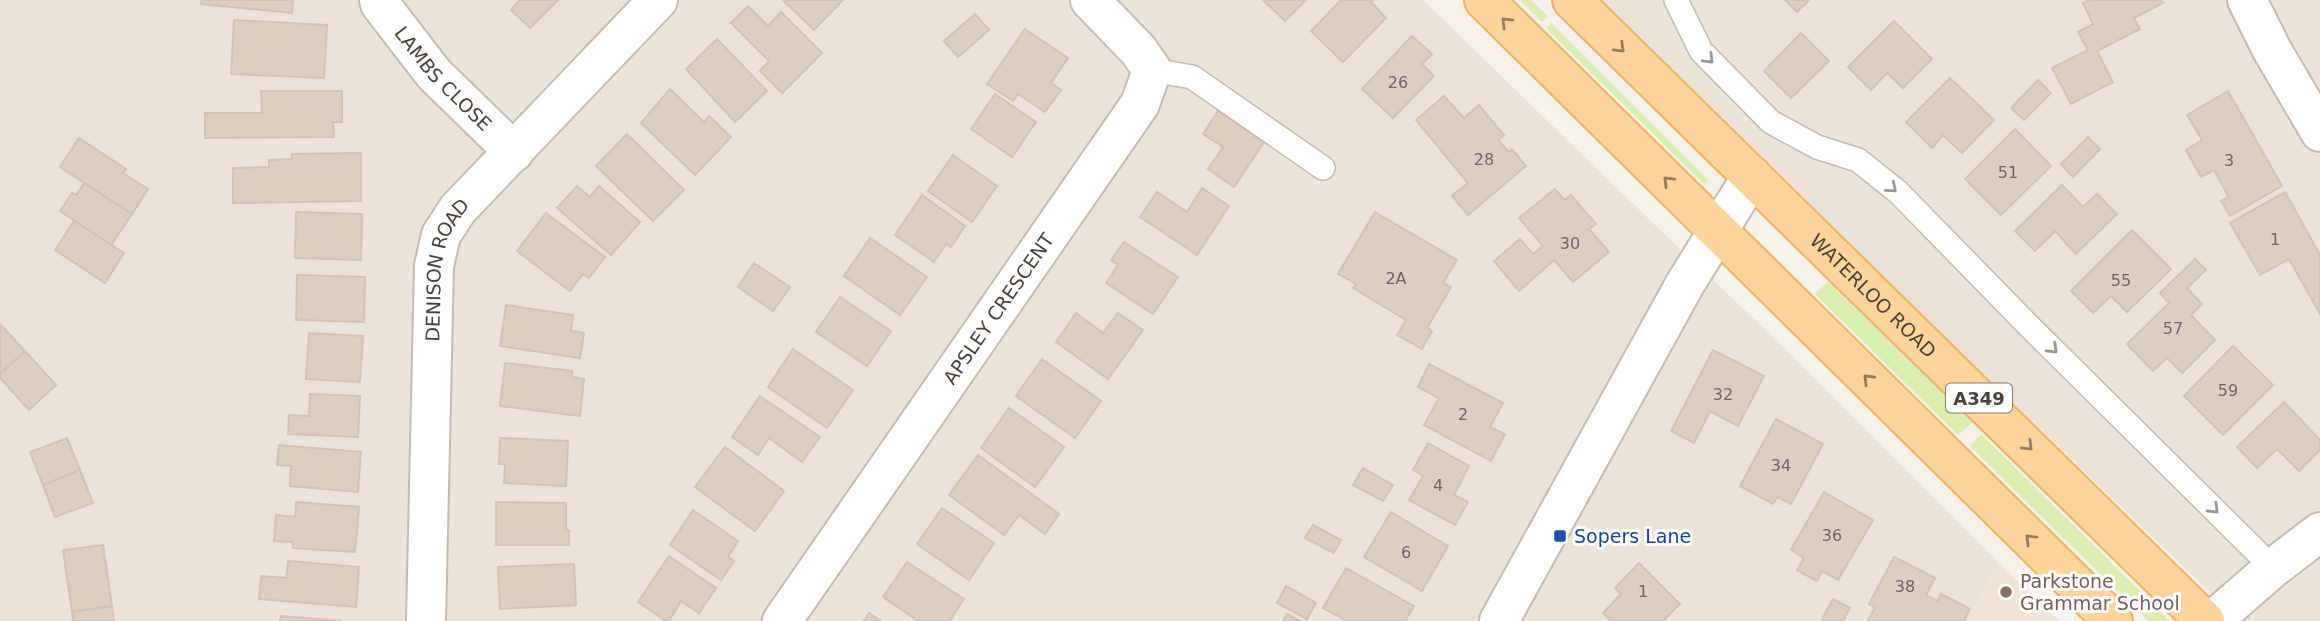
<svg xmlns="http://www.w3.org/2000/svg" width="2320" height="621" font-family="'DejaVu Sans',sans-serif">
<rect width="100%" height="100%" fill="#f6f1ea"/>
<g fill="#ebe2d8">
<path d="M0 0H1423L1662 232 1767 331 1999 563 1967 621H0Z"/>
<path d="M1594 0H2320V621H2240Z"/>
</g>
<path fill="#f1e4d3" d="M1999 563 2059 621H1967Z"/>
<g fill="#dbeeb0">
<path d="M1520 0H1531L1548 16 1542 22Z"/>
<path d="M1551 23 1709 181 1704 184 1546 28Z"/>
<path d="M1830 280 1973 422 1958 435 1815 294Z"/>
<path d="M1981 434 2170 621H2148L1970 446Z"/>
</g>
<g fill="#dccec1" stroke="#d5c2b1" stroke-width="2">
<path d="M202 0H293L292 13 201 4Z"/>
<path d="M520 0H558L530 28 511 10Z"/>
<path d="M783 0H843L814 30Z"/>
<path d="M1263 0H1306L1285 21Z"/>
<path d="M1341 0H1373L1371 2 1386 18 1343 62 1311 31Z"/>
<path d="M1785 0H1809L1797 12Z"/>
<path d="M2089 0H2161L2163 3 2134 18 2140 29 2097 51 2113 82 2071 104 2052 68 2088 50 2078 32 2093 24 2083 3Z"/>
<path d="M748 6 768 26 781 12 822 53 782 93 760 71 769 61 731 23Z"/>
<path d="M975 14 989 30 958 57 944 41Z"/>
<path d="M234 20 327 25 324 78 231 74Z"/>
<path d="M1894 21 1932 59 1903 88 1887 73 1871 90 1848 67Z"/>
<path d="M1025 29 1068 58 1051 83 1061 90 1045 112 1018 94 1013 101 987 84Z"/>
<path d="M1801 33 1829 61 1791 98 1764 71Z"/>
<path d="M1412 36 1432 54 1422 64 1434 76 1393 118 1362 89Z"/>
<path d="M717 39 767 91 735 122 686 69Z"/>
<path d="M1950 78 1994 120 1962 153 1943 135 1932 148 1906 122Z"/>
<path d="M2038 80 2051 93 2024 120 2011 108Z"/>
<path d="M670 89 704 122 709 116 731 137 695 175 641 123Z"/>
<path d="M261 91H342V122H333L334 137 205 138V113H262Z"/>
<path d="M2228 91 2282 186 2230 216 2221 201 2229 197 2214 170 2201 177 2186 150 2202 140 2187 115Z"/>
<path d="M995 94 1036 122 1012 157 971 129Z"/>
<path d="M1444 96 1464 118 1479 105 1504 135 1498 140 1509 152 1512 149 1526 166 1468 215 1452 196 1468 183 1416 120Z"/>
<path d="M1218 111 1264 142 1234 187 1208 169 1223 147 1203 134Z"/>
<path d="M2015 129 2051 166 2001 215 1965 179Z"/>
<path d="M627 134 684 190 653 221 596 166Z"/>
<path d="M2088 137 2100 149 2073 177 2061 164Z"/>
<path d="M79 138 126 169 123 173 148 189 132 214 60 167Z"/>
<path d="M361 153V201L233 203V168L269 167V160L292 159V154Z"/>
<path d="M953 155 997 186 972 222 928 191Z"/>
<path d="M84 183 132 214 111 245 60 211 72 193 76 195Z"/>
<path d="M2062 185 2083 207 2097 194 2117 214 2076 254 2055 231 2035 251 2015 231Z"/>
<path d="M577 186 590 197 599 186 640 222 611 255 557 208Z"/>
<path d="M1202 188 1229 206 1197 255 1140 217 1157 192 1187 212Z"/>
<path d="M1555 189 1564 200 1571 195 1596 224 1589 229 1609 252 1573 282 1554 260 1519 291 1494 261 1520 239 1533 254 1543 246 1519 218Z"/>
<path d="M2285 192 2320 255V314L2289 259 2260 275 2230 223Z"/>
<path d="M922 195 965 226 951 247 946 244 934 262 895 235Z"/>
<path d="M296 212 362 214 361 260 295 258Z"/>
<path d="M1375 212 1457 260 1443 283 1451 287 1427 328 1432 331 1422 349 1397 335 1406 320 1353 288 1356 284 1338 274Z"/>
<path d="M546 213 605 257 589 278 583 274 570 291 517 251Z"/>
<path d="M74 221 124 253 105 283 55 250Z"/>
<path d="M2132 230 2171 269 2127 312 2111 296 2093 313 2071 291Z"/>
<path d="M870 238 927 277 900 315 844 276Z"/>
<path d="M1124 242 1178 277 1153 314 1106 283 1118 265 1111 260Z"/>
<path d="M2195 259 2206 270 2187 288 2202 304 2191 315 2215 340 2182 373 2167 358 2153 371 2127 344 2169 303 2160 293Z"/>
<path d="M754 263 790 287 773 311 738 287Z"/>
<path d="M297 275 365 277 364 322 296 320Z"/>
<path d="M840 297 891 331 867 366 816 332Z"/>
<path d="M506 305 573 315 571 331 584 333 580 358 500 346Z"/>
<path d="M1076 313 1103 333 1118 313 1143 330 1108 379 1056 342Z"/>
<path d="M0 324 25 351 0 374Z"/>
<path d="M309 333 363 336 360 382 306 379Z"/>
<path d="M2233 346 2273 385 2223 435 2184 396Z"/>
<path d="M793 349 853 390 827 428 768 387Z"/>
<path d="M1713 350 1764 376 1738 426 1710 411 1694 443 1671 431Z"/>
<path d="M25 351 56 385 29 410 0 378V374Z"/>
<path d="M1042 359 1101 401 1075 438 1016 396Z"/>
<path d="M505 363 572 371V377L584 379 580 416 500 406Z"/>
<path d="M1429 364 1503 403 1490 427 1505 434 1491 461 1424 425 1439 398 1418 387Z"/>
<path d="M310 394 360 396 358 437 288 434 289 415 309 416Z"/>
<path d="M760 396 820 437 802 462 769 438 758 455 732 437Z"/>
<path d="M2284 402 2320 440V450L2299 471 2277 449 2257 468 2237 447Z"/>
<path d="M1009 408 1064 447 1035 487 981 448Z"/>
<path d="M1776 419 1823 444 1791 504 1777 497 1773 504 1740 486Z"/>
<path d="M67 438 80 470 43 485 30 452Z"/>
<path d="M500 438 568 441 566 486 504 483 505 464H499Z"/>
<path d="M1428 443 1469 466 1454 495 1468 502 1455 525 1409 500 1423 476 1413 470Z"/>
<path d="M279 445 361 452 358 492 290 486 291 466 277 465Z"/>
<path d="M725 447 784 491 755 531 695 487Z"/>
<path d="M978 455 1059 514 1045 534 1019 515 1004 535 949 495Z"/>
<path d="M1363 468 1393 485 1383 501 1353 485Z"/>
<path d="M80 470 93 503 55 517 43 485Z"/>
<path d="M1824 492 1873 520 1838 580 1822 571 1817 581 1797 570 1804 558 1791 550Z"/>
<path d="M296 502 359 507 355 552 293 548V542L274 541 276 515 295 517Z"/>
<path d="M496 502 566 503V530H569V545H496Z"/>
<path d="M942 508 994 543 969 580 917 544Z"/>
<path d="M693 510 738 541 728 557 734 561 721 580 670 545Z"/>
<path d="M1391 512 1448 546 1422 591 1364 557Z"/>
<path d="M1313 525 1341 540 1334 553 1305 538Z"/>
<path d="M103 545 112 606 72 612 63 550Z"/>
<path d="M669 556 716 588 699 613 681 601 669 621H666L638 602Z"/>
<path d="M1894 557 1935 578 1926 595 1938 601 1941 594 1970 609 1964 621H1868L1875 607 1869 604Z"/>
<path d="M288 561 359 567 356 607 259 599 261 576 286 578Z"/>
<path d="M907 562 964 599 949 621H918L883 597Z"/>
<path d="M1639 563 1680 604 1663 621H1611L1603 613 1621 594 1615 588Z"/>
<path d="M574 564 576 605 500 609 498 567Z"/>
<path d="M1346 568 1414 606 1405 621H1347L1323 608Z"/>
<path d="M1286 586 1316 603 1307 619 1277 603Z"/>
<path d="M1833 599 1850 608 1843 621H1821Z"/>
<path d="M112 606 114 621H73L72 612Z"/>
<path d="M869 613 881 621H864Z"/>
<path d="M1287 614 1300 621H1283Z"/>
<path d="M281 616 342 621H280Z"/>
</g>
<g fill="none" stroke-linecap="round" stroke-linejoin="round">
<defs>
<g id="lane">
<path d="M1676 0 1701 51 1771 122 1817 147 1858 160 1898 192 2026 323 2273 568"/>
<path d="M1152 70 1192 77 1323 168"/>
</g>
<g id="street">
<path id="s1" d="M379 0 380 4 434 74 514 152"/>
<path d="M2247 0 2272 50 2320 132"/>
<path id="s2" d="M426 621 434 266 441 235 458 209 658 0"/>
<path id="s3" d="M782 621 1140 104 1152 70 1139 51 1090 0"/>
<path d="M1499 621 1685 284 1752 176"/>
<path d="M2212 621 2273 568 2320 532"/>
</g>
<g id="primary">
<path d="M1484 0 2113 621"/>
<path id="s4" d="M1572 0 2205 621"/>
</g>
</defs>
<use href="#lane" stroke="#c6baae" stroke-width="26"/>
<use href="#street" stroke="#c6baae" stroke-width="42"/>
<use href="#primary" stroke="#f0b05f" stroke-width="42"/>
<use href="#lane" stroke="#fff" stroke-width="23"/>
<use href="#street" stroke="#fff" stroke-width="38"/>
<use href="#primary" stroke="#ffd49b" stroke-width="38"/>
</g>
<defs><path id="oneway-chevron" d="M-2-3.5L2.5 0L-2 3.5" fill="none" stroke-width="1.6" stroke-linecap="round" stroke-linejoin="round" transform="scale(1.75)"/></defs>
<g stroke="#947c5f">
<use href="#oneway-chevron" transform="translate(1506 22) rotate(-135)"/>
<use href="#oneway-chevron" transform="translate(1620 48) rotate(44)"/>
<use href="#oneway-chevron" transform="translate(1668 181) rotate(-135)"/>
<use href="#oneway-chevron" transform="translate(1868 379) rotate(-135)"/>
<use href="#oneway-chevron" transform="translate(2028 446) rotate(45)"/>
<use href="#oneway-chevron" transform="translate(2030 539) rotate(-135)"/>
</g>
<g stroke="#9d9691">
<use href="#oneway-chevron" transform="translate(1709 59) rotate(45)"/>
<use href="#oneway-chevron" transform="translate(1892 188) rotate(40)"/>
<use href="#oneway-chevron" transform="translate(2053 349) rotate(44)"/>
<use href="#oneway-chevron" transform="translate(2214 509) rotate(45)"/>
</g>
<rect fill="#1a4fb4" stroke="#fff" stroke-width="2.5" x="1553" y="529" width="14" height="14" rx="3.5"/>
<circle fill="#8d6e63" stroke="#fff" stroke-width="2.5" cx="2006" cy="592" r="7"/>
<g text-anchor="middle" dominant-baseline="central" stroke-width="6" stroke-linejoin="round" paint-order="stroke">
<g font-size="16" fill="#70645a">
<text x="1398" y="82">26</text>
<text x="1484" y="159">28</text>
<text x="2229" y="160">3</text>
<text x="2008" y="172">51</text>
<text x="2275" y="239">1</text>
<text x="1570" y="243">30</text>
<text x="1396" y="278">2A</text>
<text x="2121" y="280">55</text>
<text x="2173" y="328">57</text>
<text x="2228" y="390">59</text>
<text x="1723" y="394">32</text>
<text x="1463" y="414">2</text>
<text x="1781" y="465">34</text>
<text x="1438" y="485">4</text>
<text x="1832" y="535">36</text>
<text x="1406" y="552">6</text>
<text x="1905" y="586">38</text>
<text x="1643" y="591">1</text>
</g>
<rect fill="#fff" stroke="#827a73" stroke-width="2" x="1946" y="383.5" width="66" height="29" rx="5"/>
<g font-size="18" font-weight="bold" fill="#4c4137">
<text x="1979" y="398">A349</text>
</g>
<g font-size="19" fill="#4c4137" stroke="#fff">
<text stroke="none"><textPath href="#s1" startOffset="102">LAMBS CLOSE</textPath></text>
<text stroke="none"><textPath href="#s2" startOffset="354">DENISON ROAD</textPath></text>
<text stroke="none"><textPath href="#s4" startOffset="422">WATERLOO ROAD</textPath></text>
<text stroke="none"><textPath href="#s3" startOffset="380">APSLEY CRESCENT</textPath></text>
</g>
<g font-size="19" fill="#164399" stroke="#fff" text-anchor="start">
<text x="1574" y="536">Sopers Lane</text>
</g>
<g font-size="19" fill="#785e54" stroke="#fff" text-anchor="start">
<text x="2020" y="581">Parkstone<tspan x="2020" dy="22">Grammar School</tspan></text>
</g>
</g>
</svg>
